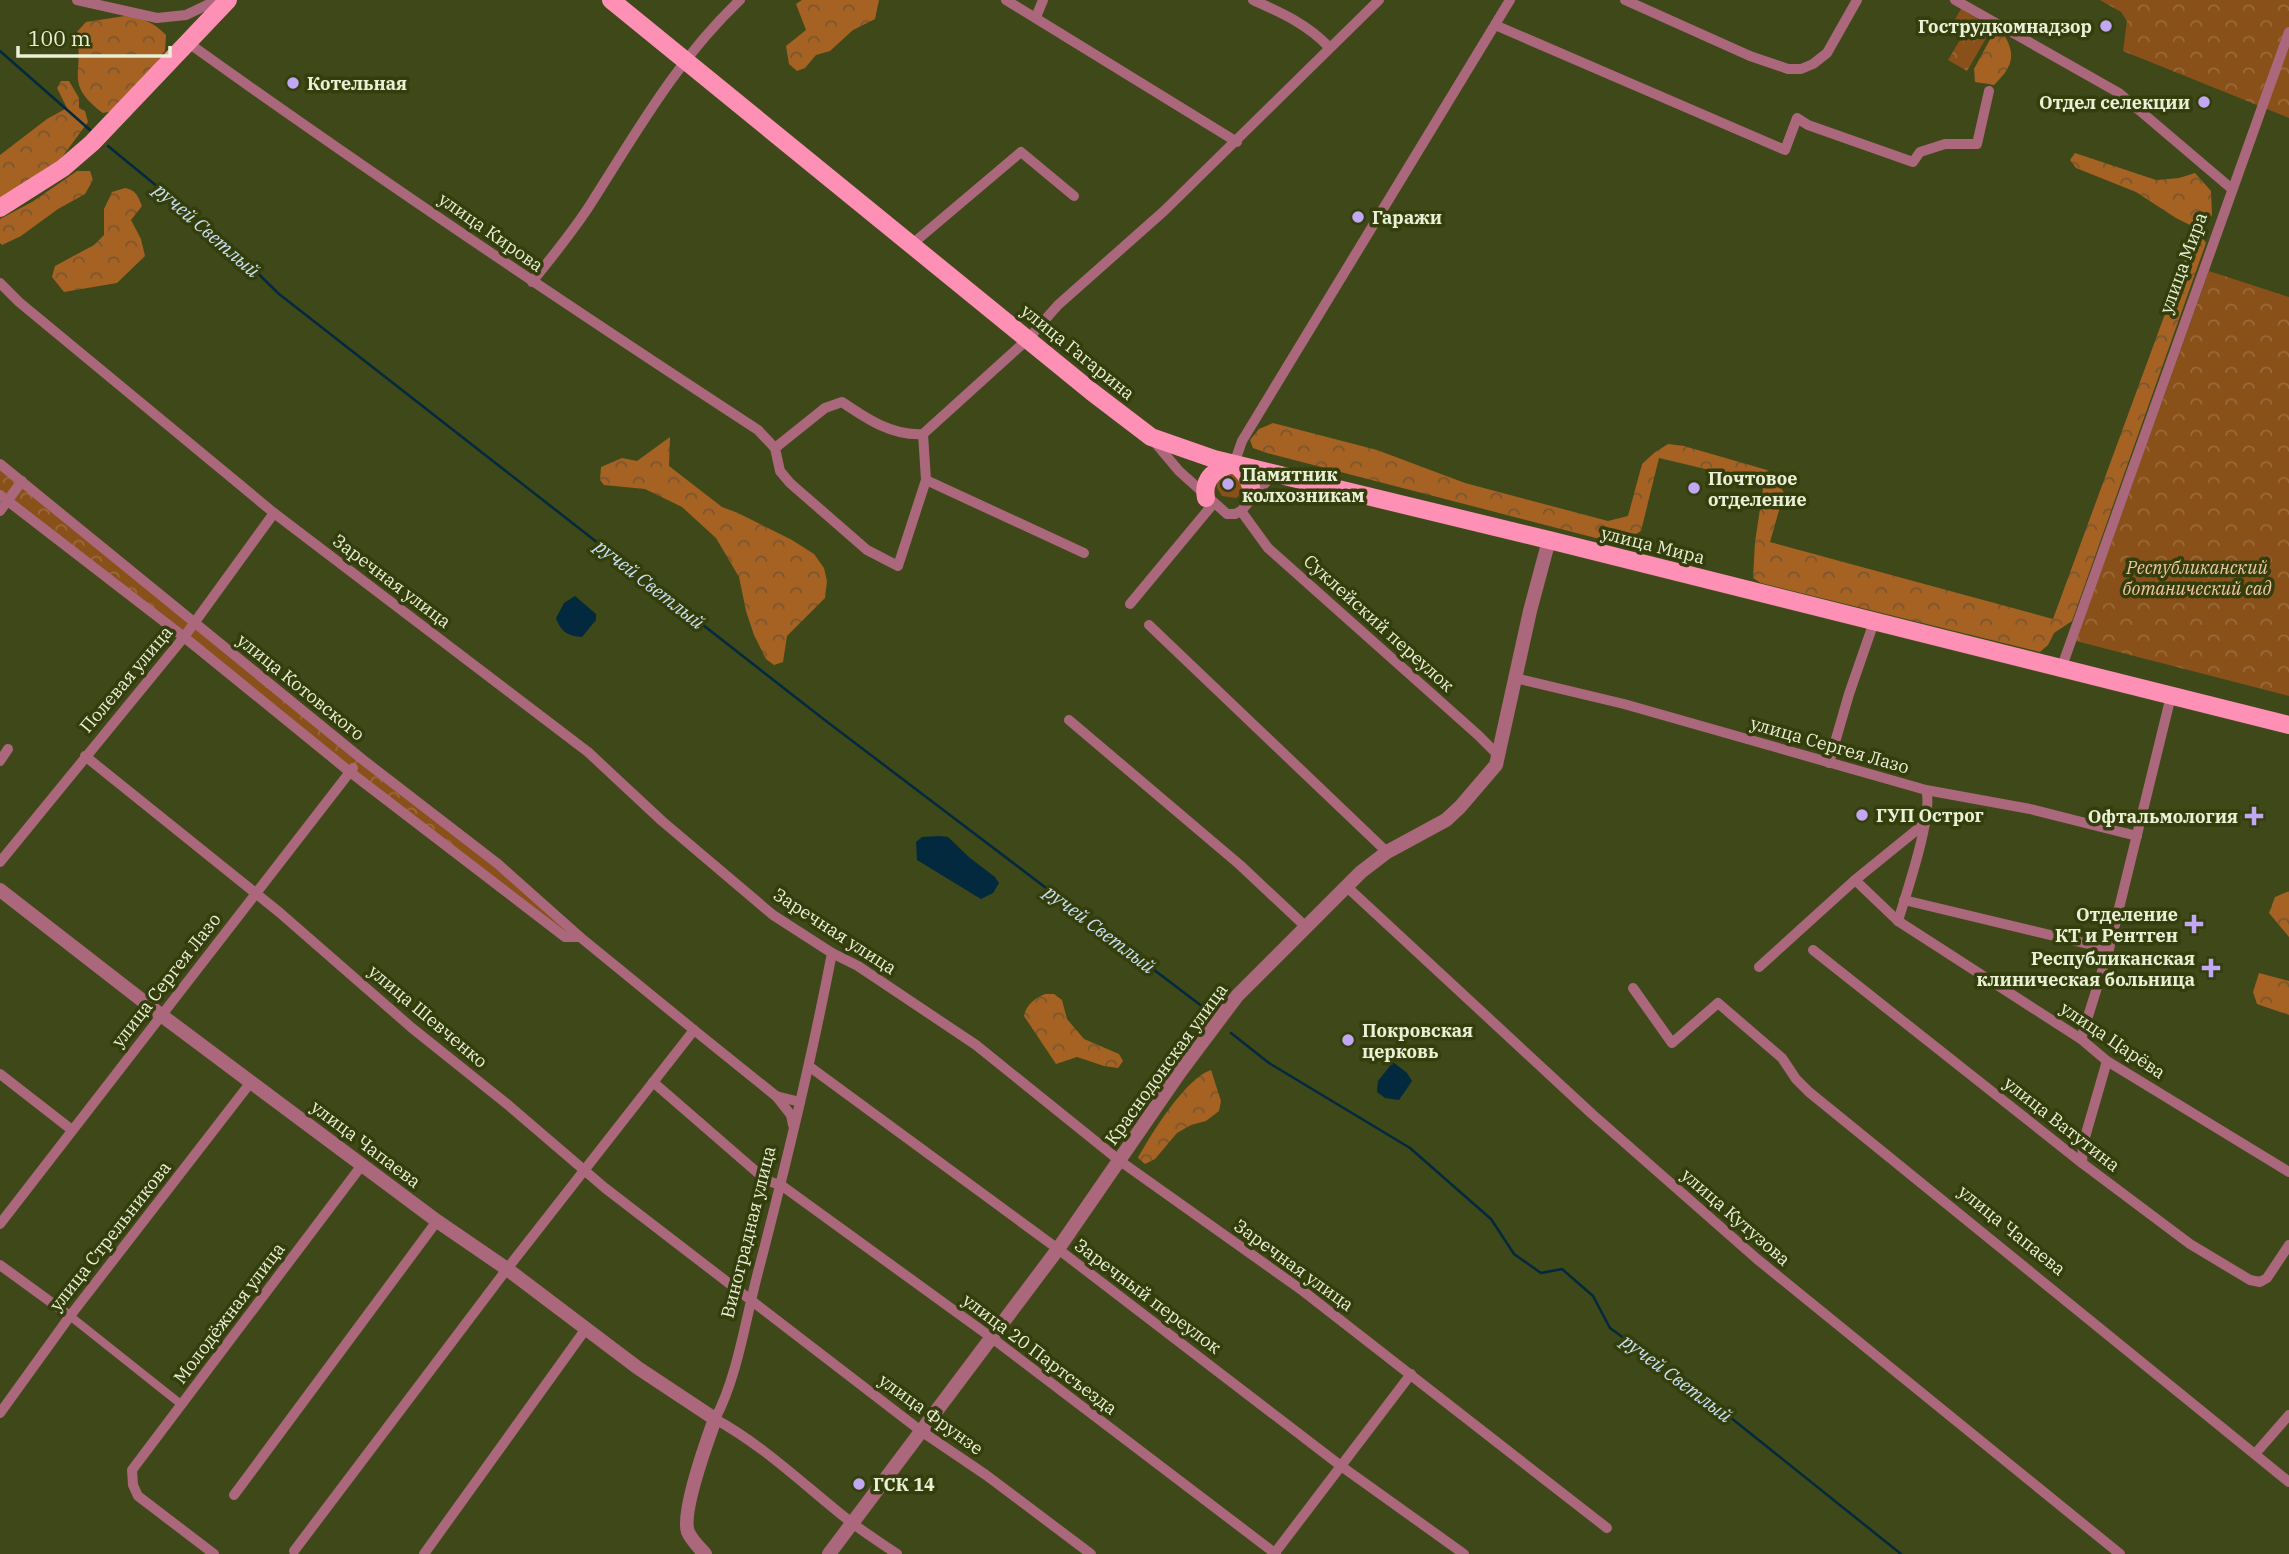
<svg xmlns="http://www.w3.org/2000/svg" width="2289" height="1554" font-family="'IBM Plex Serif',serif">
<defs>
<pattern id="forest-crowns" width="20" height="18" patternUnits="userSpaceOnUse" patternTransform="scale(1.75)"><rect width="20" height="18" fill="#a56223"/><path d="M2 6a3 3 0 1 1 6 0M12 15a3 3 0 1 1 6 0" fill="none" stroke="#7a5630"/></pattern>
<pattern id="park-crowns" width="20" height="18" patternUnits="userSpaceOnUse" patternTransform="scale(1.75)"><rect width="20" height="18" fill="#895019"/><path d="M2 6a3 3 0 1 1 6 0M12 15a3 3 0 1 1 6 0" fill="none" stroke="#9a6a3a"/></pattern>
</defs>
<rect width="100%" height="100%" fill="#3e4818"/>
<path fill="#895019" d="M1238 470 1243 492 1236 498 1222 496 1217 488V479Z"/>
<g fill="url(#forest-crowns)">
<path d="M802 0H879L875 19 853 30 830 51 816 55 805 68 797 71 789 64 786 46 806 30 796 4Z"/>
<path d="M125 16C143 18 153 22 166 35L165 51 143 82 113 111 103 113C62 82 86 73 76 33L86 22Z"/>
<path d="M2001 29C2016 54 2015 64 1994 85L1975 82 1974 69 1994 32Z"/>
<path d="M61 81H69L79 98V108L85 111 88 122 57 164 0 202V155L47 119 67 108 57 88Z"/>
<path d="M2075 153 2156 180 2179 178 2195 173 2211 191 2212 215 2198 229 2176 218 2136 192 2076 168 2070 160Z"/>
<path d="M77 171H90L93 180 85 194 58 209 21 236 2 245 0 243V219L32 202Z"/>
<path d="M125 188C136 190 138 196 142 206L131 220 141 239 145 256 117 283 64 292 52 277 55 266 94 245 104 235V209L112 192Z"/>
<path d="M2202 237 2206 243 2072 621 2054 633 2048 645 2040 652 1761 583 1753 578 1755 542 1763 489 1760 482 1659 458 1641 531 1619 544 1267 453 1253 448 1250 440 1259 429 1273 423 1377 450 1465 483 1608 521 1628 516 1642 464 1654 453 1668 444 1684 446 1767 470 1777 480 1784 493 1770 542 2053 619 2191 243Z"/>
<path d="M670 437 669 466 722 507 738 513 792 540 814 554 824 568 827 581 825 598 787 636 783 662 774 665 766 659 754 635 746 611 739 577 716 538 682 507 645 489 604 485 600 480 601 467 622 458 637 461Z"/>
<path d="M2289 891V937L2269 913 2275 897Z"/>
<path d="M2259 973 2289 981V1015L2257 1004 2253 992Z"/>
<path d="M1045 994H1054L1062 1000 1067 1019 1084 1039 1119 1054 1123 1061 1118 1068 1104 1066 1077 1057 1056 1064 1024 1016C1026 1005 1035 998 1045 994Z"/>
<path d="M1211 1070 1221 1101 1219 1111 1206 1121 1191 1125 1177 1133 1155 1159 1145 1164 1138 1158C1151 1134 1186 1078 1211 1070Z"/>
</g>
<g fill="url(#park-crowns)">
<path d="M2100 0H2289V118L2123 51 2127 21 2121 12Z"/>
<path d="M1961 9 1992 28 1967 71 1948 60 1967 28 1954 21Z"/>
<path d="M2209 271 2289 297V696L2076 641Z"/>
<path d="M0 464 580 937H565L0 495Z"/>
</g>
<g fill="#03293f">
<path d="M575 596 596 614V620L582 637C568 636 561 632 556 618L564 603Z"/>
<path d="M939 836 948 837 970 858 995 877 999 883 993 893 981 899 917 860 916 842 922 837Z"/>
<path d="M1393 1062 1407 1073 1412 1081 1399 1100 1385 1098 1377 1092 1378 1081Z"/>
</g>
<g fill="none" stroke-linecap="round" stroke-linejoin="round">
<g stroke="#03293f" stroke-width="2.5">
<path d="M0 51 90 130"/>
<path d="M108 146 231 247 279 294 826 721 1203 1007"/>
<path d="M1231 1033 1269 1063 1410 1148 1491 1219 1514 1254 1541 1273 1562 1269 1593 1296 1610 1328 1700 1393 1901 1554"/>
</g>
<path stroke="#ab677c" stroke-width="8" d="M70 1316 182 1405"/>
<g stroke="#ab677c" stroke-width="10">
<path d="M77 0 157 18 186 15 211 3"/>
<path d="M1006 0 1237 142"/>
<path d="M1253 0C1282 13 1307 24 1329 47"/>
<path d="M1625 0 1750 56 1788 69H1801L1813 64 1827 53 1857 0"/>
<path d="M1955 0 2119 93 2232 189"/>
<path d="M1036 17 1043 0"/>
<path d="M1495 25 1785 150 1797 118 1808 125 1913 162 1920 152 1945 144H1977L1989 91"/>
<path d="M187 42C374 176 565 304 758 430L775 448 780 471 790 483 867 550 898 566 926 480 923 434"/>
<path d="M911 245 1021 152 1074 196"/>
<path d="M532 282C554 254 577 227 595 197 640 126 679 58 740 0"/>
<path d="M0 283 19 302 274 513 588 752 662 821 773 915 832 953 858 966 976 1045 1120 1161 1303 1291 1607 1528"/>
<path d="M1153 440 1179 471 1227 514H1235L1241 511 1273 474"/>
<path d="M775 448 825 408 842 402C867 419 892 436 923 434L1028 339 1058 305 1164 211 1379 0"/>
<path d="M0 464 362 759 498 864 580 937 694 1030 776 1096 800 1102"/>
<path d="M1234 464 1242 441 1510 0"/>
<path d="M926 480 1084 553"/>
<path d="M0 495 184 637 350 772 565 937H580"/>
<path d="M0 511 22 481"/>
<path d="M1241 511 1268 548 1478 735 1499 756"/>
<path d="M1130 604 1213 504"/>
<path d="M1149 625 1387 852"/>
<path d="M2061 669 2289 32"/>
<path d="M1515 678 1624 704 1926 790 2030 809 2137 836"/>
<path d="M1069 720 1240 865 1305 926"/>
<path d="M85 756 279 912 412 1028 507 1104 605 1188 921 1431 986 1475 1091 1554"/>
<path d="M0 761 8 749"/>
<path d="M1829 763 1849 694 1874 622"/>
<path d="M0 862 184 637 274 513"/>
<path d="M1855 880 1898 921 2081 1039 2107 1061 2289 1172"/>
<path d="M1346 886 1592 1114 1757 1259 2120 1554"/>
<path d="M1904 900 2109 949"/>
<path d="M1898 921C1906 894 1934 813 1926 790"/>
<path d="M1813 950 2082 1163 2190 1244 2250 1280 2260 1282 2267 1278 2289 1245"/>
<path d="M832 953C811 1062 785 1169 757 1276 745 1322 737 1378 715 1419 766 1447 807 1488 852 1523 867 1534 882 1544 897 1554"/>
<path d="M1759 967 1855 880 1924 824"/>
<path d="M1633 988 1672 1043 1718 1003 1782 1058 1796 1079 1809 1092 2289 1482"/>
<path d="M2081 1039 2109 949 2171 696"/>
<path d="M810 1067 1058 1249 1341 1466 1464 1554"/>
<path d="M0 1074 72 1130"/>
<path d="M653 1082 759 1174 771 1182 781 1185 992 1338 1276 1554"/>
<path d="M776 1096 791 1115 793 1125"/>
<path d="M2082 1163 2083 1144 2107 1061"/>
<path d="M0 1224 353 768"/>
<path d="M0 1265 70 1316"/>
<path d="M0 1413 70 1316 251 1082"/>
<path d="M2255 1454 2289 1415"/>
<path d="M234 1495 437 1221"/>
<path d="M294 1551 507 1269 694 1030"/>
<path d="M214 1554 138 1496 133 1485 132 1470 362 1165"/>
<path d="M424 1554 585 1330"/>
<path d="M1274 1554 1411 1374"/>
</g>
<g stroke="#ab677c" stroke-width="14">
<path d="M0 890 161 1015 437 1221 507 1269 638 1368 715 1419C707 1441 681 1513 688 1532 692 1541 699 1547 705 1554"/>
<path d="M829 1554 1058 1249 1180 1072 1237 996 1361 872 1387 852 1446 820 1460 807 1496 765 1530 611 1549 540"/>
</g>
<g stroke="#ff90b5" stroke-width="18">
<path d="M611 0 1092 392 1151 437 1214 459 1549 540 2289 725"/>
<path d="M0 208 63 168 92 143 228 0"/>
<path d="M1206 498C1202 478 1216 468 1234 464 1246 472 1252 482 1252 496"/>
</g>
</g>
<g fill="#c1a8f3" stroke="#343d0c" stroke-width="2.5">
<circle cx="2106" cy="26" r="7"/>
<circle cx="293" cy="83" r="7"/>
<circle cx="2204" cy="102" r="7"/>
<circle cx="1358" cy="217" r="7"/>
<circle cx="1228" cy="484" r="7"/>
<circle cx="1694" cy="488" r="7"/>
<circle cx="1862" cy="815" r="7"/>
<path d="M2250.5 805.5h7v7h7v7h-7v7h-7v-7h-7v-7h7z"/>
<path d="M2190.5 913.5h7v7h7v7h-7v7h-7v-7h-7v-7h7z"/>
<path d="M2207.5 957.5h7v7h7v7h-7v7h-7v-7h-7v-7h7z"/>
<circle cx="1348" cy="1040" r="7"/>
<circle cx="859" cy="1484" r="7"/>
</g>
<g text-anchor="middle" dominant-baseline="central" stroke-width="7" stroke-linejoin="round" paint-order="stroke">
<g font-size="18" font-weight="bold" fill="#e9f0d6" stroke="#343d0c" text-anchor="start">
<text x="2092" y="26" text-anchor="end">Гострудкомнадзор</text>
<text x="307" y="83">Котельная</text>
<text x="2190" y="102" text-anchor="end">Отдел селекции</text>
<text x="1372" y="217">Гаражи</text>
<text x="1242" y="474">Памятник<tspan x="1242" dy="21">колхозникам</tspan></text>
<text x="1708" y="478">Почтовое<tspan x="1708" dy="21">отделение</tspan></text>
<text x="1876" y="815">ГУП Острог</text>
<text x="2238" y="816" text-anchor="end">Офтальмология</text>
<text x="2178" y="914" text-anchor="end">Отделение<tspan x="2178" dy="21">КТ и Рентген</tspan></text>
<text x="2195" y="958" text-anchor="end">Республиканская<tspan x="2195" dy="21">клиническая больница</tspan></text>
<text x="1362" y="1030">Покровская<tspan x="1362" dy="21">церковь</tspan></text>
<text x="873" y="1484">ГСК 14</text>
</g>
<g font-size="18" fill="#e9f0d6" stroke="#343d0c">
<text transform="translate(491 232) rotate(35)">улица Кирова</text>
<text transform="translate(2183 263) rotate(-70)">улица Мира</text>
<text transform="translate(1078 352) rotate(39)">улица Гагарина</text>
<text transform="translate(1653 545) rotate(14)">улица Мира</text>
<text transform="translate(392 581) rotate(37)">Заречная улица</text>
<text transform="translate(1379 623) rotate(42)">Суклейский переулок</text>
<text transform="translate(126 679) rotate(-50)">Полевая улица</text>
<text transform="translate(301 687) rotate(39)">улица Котовского</text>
<text transform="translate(1830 745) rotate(16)">улица Сергея Лазо</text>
<text transform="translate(835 931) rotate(33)">Заречная улица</text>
<text transform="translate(166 980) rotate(-52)">улица Сергея Лазо</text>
<text transform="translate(428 1016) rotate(40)">улица Шевченко</text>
<text transform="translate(2113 1040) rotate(34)">улица Царёва</text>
<text transform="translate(1166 1064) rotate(-54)">Краснодонская улица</text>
<text transform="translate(2062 1124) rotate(38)">улица Ватутина</text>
<text transform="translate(366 1144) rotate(37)">улица Чапаева</text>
<text transform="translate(1736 1217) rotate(41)">улица Кутузова</text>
<text transform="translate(2012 1230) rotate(39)">улица Чапаева</text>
<text transform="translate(748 1232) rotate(-76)">Виноградная улица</text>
<text transform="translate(110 1236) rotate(-52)">улица Стрельникова</text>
<text transform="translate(1294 1265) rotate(36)">Заречная улица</text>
<text transform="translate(1148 1296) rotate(37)">Заречный переулок</text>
<text transform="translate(229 1313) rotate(-53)">Молодёжная улица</text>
<text transform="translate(1040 1354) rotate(37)">улица 20 Партсъезда</text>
<text transform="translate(931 1414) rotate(36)">улица Фрунзе</text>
</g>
<g font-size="18" font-style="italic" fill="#f2c5a2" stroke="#343d0c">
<text x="2197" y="567">Республиканский<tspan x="2197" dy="21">ботанический сад</tspan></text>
</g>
<g font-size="19" font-style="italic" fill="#cae1f3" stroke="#343d0c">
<text transform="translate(207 230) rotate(41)">ручей Светлый</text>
<text transform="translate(650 584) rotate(38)">ручей Светлый</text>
<text transform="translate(1100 929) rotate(37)">ручей Светлый</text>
<text transform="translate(1677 1378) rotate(37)">ручей Светлый</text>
</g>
</g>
<path d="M18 46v10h152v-10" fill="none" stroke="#e9f0d6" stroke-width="3.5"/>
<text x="28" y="46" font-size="21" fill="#e9f0d6" stroke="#343d0c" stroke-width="5" paint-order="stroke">100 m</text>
</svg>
